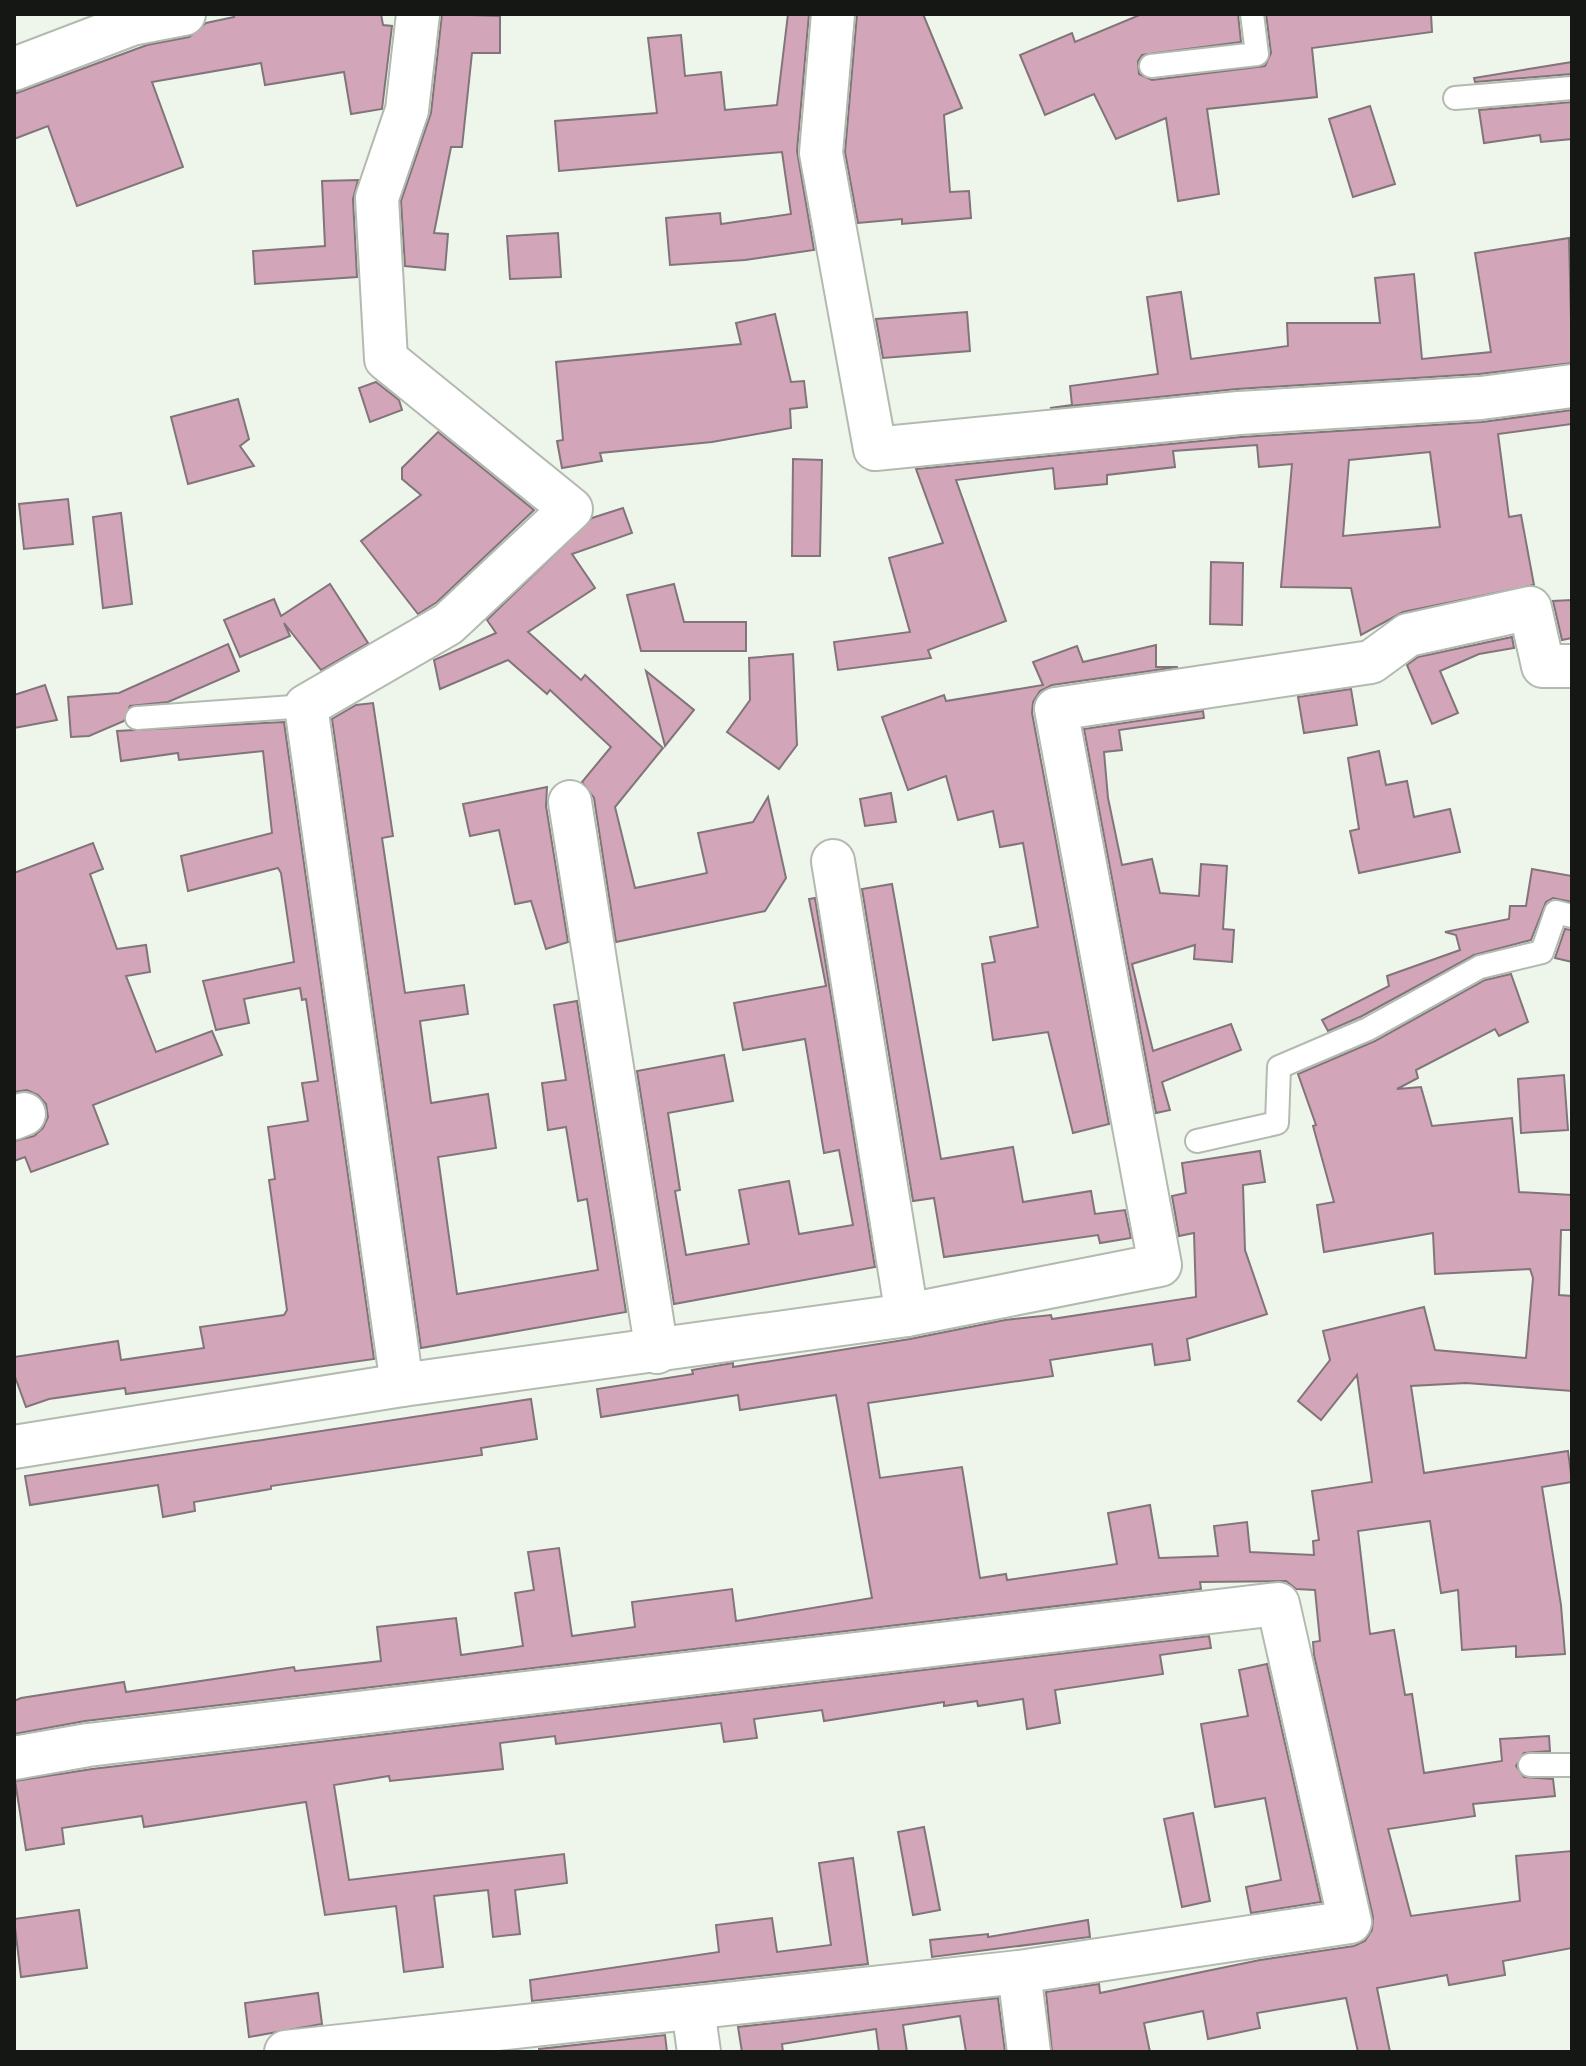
<svg xmlns="http://www.w3.org/2000/svg" width="1586" height="2066" font-family="'PT Sans Narrow',sans-serif">
<rect width="100%" height="100%" fill="#eef6eb"/>
<g fill="#d3a5b8" stroke="#81757a" stroke-width="2" fill-rule="evenodd">
<path d="M233 14H381L383 25 392 26 382 109 351 114 344 72 265 85 261 63 152 82 183 167 77 206 48 126 14 139V94L147 45 189 37 206 23 234 17Z"/>
<path d="M442 14 500 16V53H472L462 147H451L434 233 448 234 445 270 405 266 401 201 431 113Z"/>
<path d="M788 14H809L797 151 814 250 745 260 670 265 666 218 720 213 721 224 791 214 782 152 559 171 555 121 657 113 648 38 681 35 685 76 721 72 725 110 777 105Z"/>
<path d="M857 14H923L962 108 944 115 950 192 969 191 971 218 902 224V219L858 223 845 152Z"/>
<path d="M1142 14H1238L1241 42 1142 55 1138 61 1139 74 1152 80 1265 66 1271 53 1266 14H1431L1432 32 1312 48 1317 97 1207 109 1219 194 1178 201 1166 118 1116 139 1094 94 1045 115 1020 55 1072 33 1075 42Z"/>
<path d="M1572 62V74L1475 82 1474 78Z"/>
<path d="M1572 102V139L1541 142 1540 135 1484 143 1479 110Z"/>
<path d="M1370 106 1395 184 1353 197 1329 119Z"/>
<path d="M358 180 353 199 357 277 255 284 253 251 325 246 322 181Z"/>
<path d="M558 233 561 277 510 279 507 236Z"/>
<path d="M1569 238 1572 363 1479 374 1237 389 1050 408 1072 405 1070 386 1158 374 1147 297 1181 292 1191 359 1288 346 1287 323H1380L1375 278 1414 274 1422 359 1491 352 1475 253Z"/>
<path d="M967 312 970 351 883 358 876 319Z"/>
<path d="M775 314 791 382 804 381 807 407 790 409 791 428 712 442 600 453 602 461 562 468 557 441 563 440 556 362 741 344 736 323Z"/>
<path d="M376 382 399 400 402 410 370 422 359 388Z"/>
<path d="M238 399 249 439 240 446 254 466 188 484 171 417Z"/>
<path d="M1572 410V424L1498 434 1509 517 1521 515 1534 585 1403 612 1361 635 1351 588 1281 587 1292 464 1259 467 1257 445 1173 451 1175 467 1107 475V484L1055 489 1053 468 956 480 1006 621 928 650 931 658 838 670 834 642 910 632 889 558 943 543 916 469 1241 437 1482 422ZM1430 452 1440 527 1343 536 1349 460Z"/>
<path d="M438 432 534 510 437 602 418 614 361 541 421 495 402 479V468Z"/>
<path d="M793 459 822 460 820 556H792Z"/>
<path d="M68 499 73 544 24 549 19 504Z"/>
<path d="M623 508 632 533 572 554 595 588 528 632 581 680 585 675 663 748 615 807 635 888 707 873 698 833 753 822 768 797 786 878 765 911 616 942 594 798 582 782 611 747 550 690 547 694 508 660 440 689 434 660 496 633 487 620 592 518Z"/>
<path d="M121 513 132 604 103 608 93 517Z"/>
<path d="M1211 562 1243 563 1242 625 1210 624Z"/>
<path d="M330 584 368 643 321 670 284 623 290 636 240 657 224 620 274 599 281 616Z"/>
<path d="M674 584 684 622H746V651H641L627 595Z"/>
<path d="M1572 600V638L1562 640 1553 601Z"/>
<path d="M1512 637 1514 648 1479 654 1440 671 1458 713 1432 724 1407 665 1418 657Z"/>
<path d="M228 644 239 671 168 702 130 706 124 721 89 736 71 737 68 697 119 693Z"/>
<path d="M1156 645V667H1178L1052 685 1040 691 1033 702 1032 713 1109 1124 1073 1133 1048 1032 993 1040 982 964 995 962 990 937 1038 927 1023 843 1000 847 993 811 958 820 946 776 908 790 882 717 944 695 946 701 1043 685 1033 662 1077 646 1083 662Z"/>
<path d="M793 654 797 745 779 769 727 732 750 700 749 658Z"/>
<path d="M646 671 694 710 665 746Z"/>
<path d="M45 685 57 720 14 728V695Z"/>
<path d="M1351 689 1357 725 1304 733 1298 697Z"/>
<path d="M373 703 393 836 382 838 405 993 464 985 468 1014 420 1021 431 1103 488 1094 496 1148 438 1157 457 1294 598 1270 587 1199 578 1201 566 1127 548 1130 542 1083 566 1080 554 1005 577 1001 626 1312 421 1348 332 719 356 705Z"/>
<path d="M1203 711 1204 718 1119 730 1122 750 1104 752 1108 798 1122 865 1152 859 1160 893 1199 896 1201 864 1227 866 1223 929 1234 930 1232 962 1194 959 1195 945 1132 964 1153 1051 1231 1024 1241 1050 1162 1082 1170 1110 1156 1113 1084 729Z"/>
<path d="M284 722 374 1359 126 1394 125 1388 49 1399 26 1407 14 1374V1357L118 1341 121 1360 204 1348 200 1327 284 1315 287 1310 269 1180 275 1179 268 1127 308 1121 302 1083 318 1081 306 999 302 1000 300 988 244 999 249 1023 216 1030 203 981 294 962 281 873 278 868 188 891 181 856 272 833 263 751 179 760 178 753 121 761 117 731Z"/>
<path d="M1379 751 1386 785 1407 781 1414 817 1450 809 1460 852 1359 873 1350 831 1359 829 1348 758Z"/>
<path d="M547 787 546 806 568 942 546 949 531 901 515 904 499 830 470 836 463 804Z"/>
<path d="M891 793 896 822 865 826 860 799Z"/>
<path d="M93 843 103 869 90 874 117 949 146 945 150 972 126 976 156 1052 212 1031 222 1055 93 1105 108 1144 31 1172 25 1157 14 1161V1141L34 1136 43 1128 48 1117 46 1104 38 1095 27 1090 14 1092V873Z"/>
<path d="M1532 869 1572 876V902L1553 898 1546 902 1531 940 1474 955 1362 1016 1328 1031 1322 1020 1389 986 1387 976 1460 950 1456 935 1445 932 1509 919 1510 906H1526Z"/>
<path d="M892 884 941 1159 1013 1147 1023 1202 1091 1191 1095 1214 1125 1210 1131 1238 1100 1243 1098 1235 944 1257 934 1198 913 1201 862 889Z"/>
<path d="M815 898 875 1267 674 1304 637 1071 724 1055 733 1101 668 1113 680 1190 675 1191 686 1255 749 1244 739 1190 789 1181 799 1234 853 1225 839 1150 824 1153 805 1039 743 1050 734 1003 826 986 809 899Z"/>
<path d="M1565 929 1572 930V962L1555 958Z"/>
<path d="M1511 974 1528 1022 1499 1036 1495 1029 1416 1070 1418 1078 1397 1089 1421 1087 1432 1126 1512 1118 1519 1192 1572 1195V1230H1561L1559 1295 1572 1296V1391L1466 1383 1411 1386 1424 1473 1568 1451 1572 1482 1542 1487 1561 1605 1565 1654 1516 1657V1646L1462 1650 1458 1590 1441 1593 1430 1521 1358 1531 1370 1634 1394 1630 1405 1695 1412 1694 1424 1773 1502 1761 1500 1739 1549 1736 1550 1751 1524 1753 1516 1766 1524 1777 1553 1779 1555 1796 1473 1804 1475 1816 1388 1829 1411 1916 1520 1901 1516 1856 1572 1851V1948L1503 1961 1505 1975 1449 1985 1447 1975 1377 1988 1390 2052H1358L1346 1998 1257 2013 1260 2028 1208 2039 1203 2011 1144 2023 1150 2052H1052L1046 1992 1099 1984 1100 1993 1260 1960 1354 1946 1365 1941 1372 1930 1373 1917 1314 1655 1313 1642 1320 1641 1315 1590 1296 1589 1286 1581 1200 1582 1201 1589 85 1721 14 1734V1701L21 1698 124 1682 126 1692 294 1667 295 1671 381 1661 377 1627 456 1618 461 1655 523 1646 515 1593 534 1590 528 1552 559 1548 572 1636 635 1627 632 1602 732 1589 736 1621 872 1598 836 1395 740 1410 738 1395 601 1417 597 1389 693 1374 692 1370 733 1363V1367L910 1339 1005 1320 1051 1315 1052 1319 1196 1297 1194 1233 1179 1236 1172 1196 1186 1193 1182 1163 1260 1151 1265 1182 1243 1185 1245 1250 1267 1314 1187 1339 1190 1360 1155 1365 1152 1344 1050 1360 1053 1376 868 1403 880 1478 962 1467 980 1578 1006 1574 1007 1580 1117 1564 1108 1513 1150 1505 1159 1558 1218 1556 1214 1526 1247 1522 1250 1552 1314 1555 1313 1541 1319 1540 1312 1491 1372 1482 1357 1375 1321 1420 1298 1401 1330 1360 1323 1331 1424 1307 1435 1350 1526 1358 1533 1278 1530 1269 1435 1274 1433 1233 1324 1252 1317 1205 1334 1202 1313 1126 1316 1125 1298 1074 1375 1041 1485 980Z"/>
<path d="M1564 1075 1568 1130 1521 1133 1518 1079Z"/>
<path d="M531 1399 537 1439 481 1448 482 1455 271 1486V1489L194 1502 195 1511 163 1517 158 1485 30 1505 25 1476Z"/>
<path d="M1209 1636 1211 1648 1160 1655 1163 1674 1055 1690 1060 1723 1027 1729 1023 1699 978 1706 977 1701 944 1706V1702L824 1721 822 1710 754 1719 757 1738 724 1742 721 1723 556 1744 555 1736 500 1743 503 1769 390 1781 389 1776 334 1785 349 1880 564 1854 567 1883 515 1890 520 1934 493 1937 488 1890 434 1896 443 1967 404 1972 396 1906 325 1915 306 1802 144 1827 142 1816 62 1828 64 1844 26 1850 15 1781 92 1769Z"/>
<path d="M1267 1664 1321 1902 1251 1913 1246 1887 1281 1880 1265 1798 1215 1807 1201 1724 1248 1716 1239 1670Z"/>
<path d="M1193 1813 1210 1901 1182 1907 1164 1819Z"/>
<path d="M924 1827 940 1910 913 1915 898 1832Z"/>
<path d="M853 1858 868 1964 532 2001 530 1980 719 1952 716 1925 772 1918 777 1952 831 1945 819 1863Z"/>
<path d="M79 1910 87 1968 21 1977 14 1919Z"/>
<path d="M1088 1920 1090 1937 932 1957 930 1940 988 1934V1937Z"/>
<path d="M318 1993 322 2024 249 2037 245 2003Z"/>
<path d="M998 1998 1005 2052H966L960 2016 903 2025 907 2052H879L876 2029 782 2044 783 2052H742L738 2027Z"/>
<path d="M665 2035 667 2052H539V2049Z"/>
</g>
<g fill="none" stroke-linecap="round" stroke-linejoin="round">
<defs>
<g id="lane">
<path d="M1151 66 1257 54 1252 14"/>
<path d="M1455 98 1572 88"/>
<path d="M137 718 306 706"/>
<path d="M1197 1141 1277 1123 1279 1067 1368 1029 1480 967 1542 952 1556 912 1572 916"/>
<path d="M1530 1765H1572"/>
</g>
<g id="street">
<path d="M833 14 821 153 875 449 1239 413 1481 398 1572 386"/>
<path d="M14 69 132 24 184 14"/>
<path d="M570 802 657 1352"/>
<path d="M833 861 907 1315"/>
<path d="M14 1118 24 1114"/>
<path d="M402 1385 306 706 448 624 571 509 386 359 377 198 407 110 418 14"/>
<path d="M14 1447 402 1385 907 1315 1160 1265 1056 709 1371 662 1408 635 1530 608 1543 666H1572"/>
<path d="M14 1758 88 1745 1278 1604 1350 1922 1019 1972 286 2052"/>
<path d="M1019 1972 1029 2052"/>
<path d="M693 2009 699 2052"/>
</g>
</defs>
<use href="#lane" stroke="#b3bab0" stroke-width="26"/>
<use href="#street" stroke="#b3bab0" stroke-width="46"/>
<use href="#lane" stroke="#fff" stroke-width="22"/>
<use href="#street" stroke="#fff" stroke-width="42"/>
</g>
<rect width="1586" height="2066" fill="none" stroke="#141713" stroke-width="32"/>
</svg>
